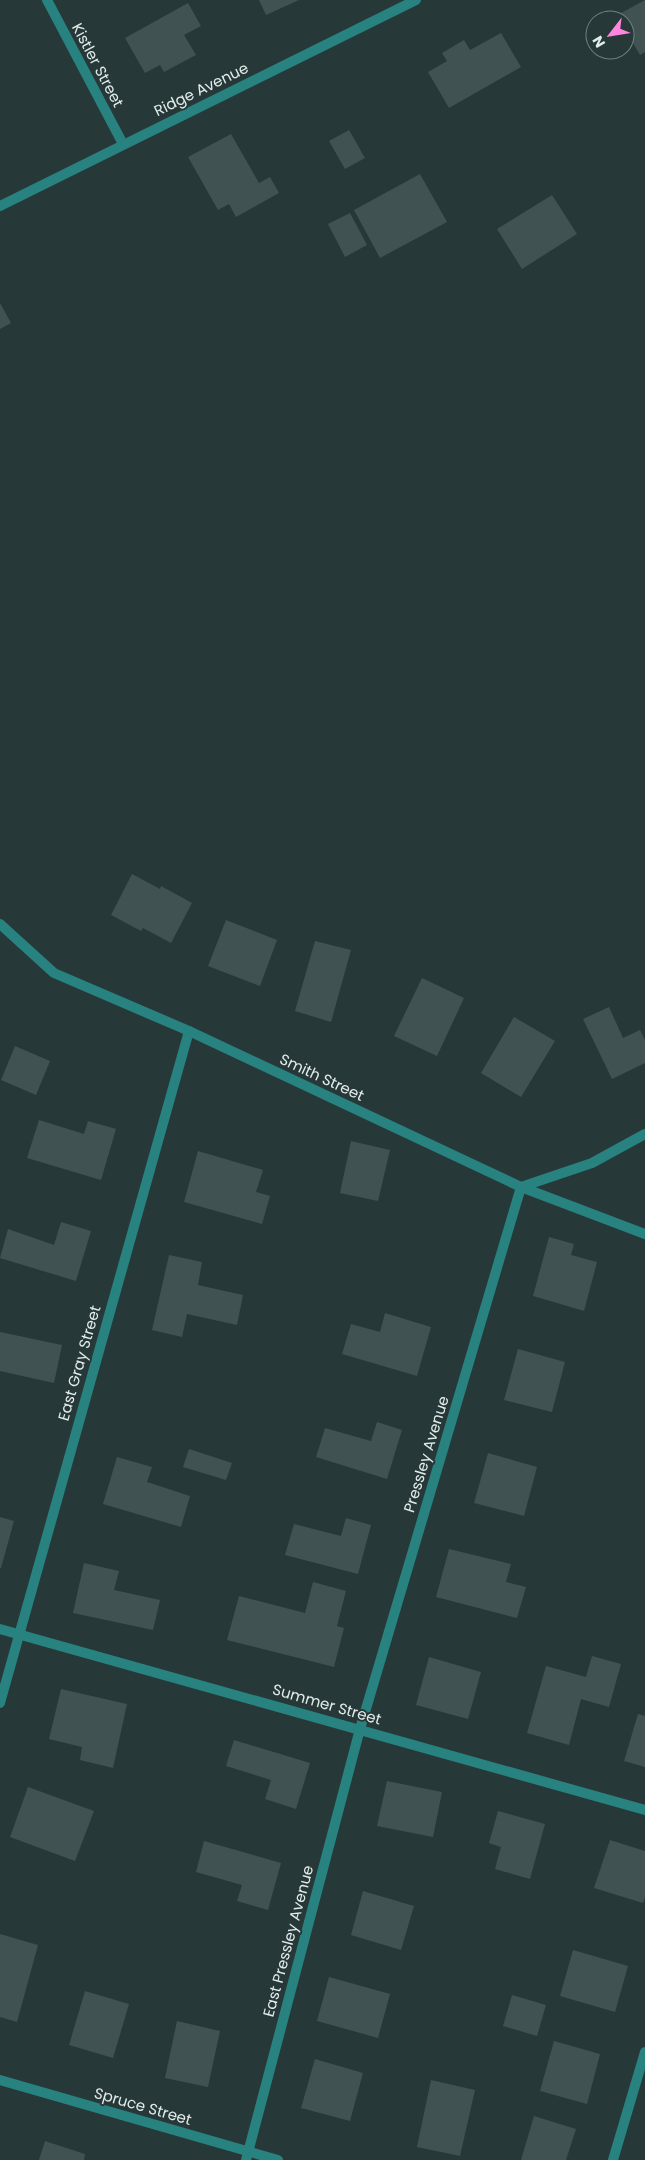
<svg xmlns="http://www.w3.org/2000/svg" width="645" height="2160" font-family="Poppins,sans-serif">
<rect width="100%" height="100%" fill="#273838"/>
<g fill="#405252">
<path d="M259 0H299L266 15Z"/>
<path d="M645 0V52L640 55 629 36 625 38V20H608Z"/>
<path d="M188 3 201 26 184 35 196 55 164 72 160 65 145 73 125 38Z"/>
<path d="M501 33 521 67 449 108 428 72 447 61 442 53 464 40 470 50Z"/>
<path d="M349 130 365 158 345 169 329 141Z"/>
<path d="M231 134 259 183 270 177 279 193 236 217 229 204 218 210 188 157Z"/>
<path d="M420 174 447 222 380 258 354 210Z"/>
<path d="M552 195 577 234 522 269 497 229Z"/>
<path d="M350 213 367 245 345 257 328 224Z"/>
<path d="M0 303 11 323 0 329Z"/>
<path d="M132 874 160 889 161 886 192 903 171 943 143 928 141 931 111 915Z"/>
<path d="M226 920 277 940 260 986 208 966Z"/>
<path d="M315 941 351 950 331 1022 295 1011Z"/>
<path d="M422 978 464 998 437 1056 394 1036Z"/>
<path d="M609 1007 623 1038 640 1030 645 1040V1063L612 1079 583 1019Z"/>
<path d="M514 1017 555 1041 521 1097 481 1073Z"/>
<path d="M15 1046 50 1061 36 1095 1 1080Z"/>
<path d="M39 1120 84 1134 88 1121 116 1129 101 1180 27 1158Z"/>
<path d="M351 1141 390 1150 378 1201 340 1193Z"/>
<path d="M198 1151 263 1170 256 1192 270 1196 262 1224 184 1202Z"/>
<path d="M61 1222 91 1231 76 1281 0 1258 8 1229 54 1245Z"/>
<path d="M549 1237 574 1244 571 1255 597 1262 584 1311 533 1296Z"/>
<path d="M169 1255 202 1262 198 1285 243 1295 237 1325 187 1314 182 1337 152 1330Z"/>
<path d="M385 1313 431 1327 417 1376 342 1354 351 1324 380 1332Z"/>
<path d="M0 1332 62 1345 54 1383 0 1371Z"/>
<path d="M518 1349 565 1362 552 1412 504 1400Z"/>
<path d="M377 1422 402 1430 387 1479 316 1457 325 1428 371 1441Z"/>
<path d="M189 1449 232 1463 226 1480 183 1467Z"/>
<path d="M488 1453 537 1467 524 1516 474 1503Z"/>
<path d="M117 1457 152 1467 147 1482 190 1496 181 1527 103 1504Z"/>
<path d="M0 1517 14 1521 1 1568H0Z"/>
<path d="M346 1518 371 1525 358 1574 285 1555 294 1524 341 1536Z"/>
<path d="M449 1549 511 1564 506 1582 526 1587 517 1618 436 1597Z"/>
<path d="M84 1563 119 1571 114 1590 160 1600 153 1630 73 1613Z"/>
<path d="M313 1582 346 1591 337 1626 344 1628 334 1667 227 1640 239 1596 305 1613Z"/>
<path d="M592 1656 621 1664 609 1707 581 1699 569 1745 527 1733 546 1666 586 1677Z"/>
<path d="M429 1657 481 1672 468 1719 416 1705Z"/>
<path d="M61 1689 127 1704 113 1768 80 1760 82 1747 49 1739Z"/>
<path d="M638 1714 645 1716V1767L624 1761Z"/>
<path d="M234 1740 310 1763 296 1809 265 1799 271 1780 226 1766Z"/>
<path d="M387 1781 442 1792 433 1837 377 1826Z"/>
<path d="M28 1787 94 1811 75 1861 10 1837Z"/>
<path d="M498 1811 545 1824 530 1879 495 1869 501 1847 489 1843Z"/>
<path d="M610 1840 645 1851V1897L643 1903 594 1888Z"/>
<path d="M204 1841 281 1863 268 1910 237 1901 242 1885 196 1872Z"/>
<path d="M363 1891 414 1906 401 1950 351 1935Z"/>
<path d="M0 1934 38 1945 17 2022 0 2017Z"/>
<path d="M573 1950 628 1966 615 2012 560 1996Z"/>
<path d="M329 1977 390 1994 378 2038 317 2021Z"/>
<path d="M85 1991 129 2004 113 2058 69 2045Z"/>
<path d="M512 1995 546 2005 537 2036 503 2026Z"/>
<path d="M177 2021 220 2031 208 2087 165 2078Z"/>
<path d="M554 2041 600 2054 587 2104 540 2091Z"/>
<path d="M315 2059 363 2073 350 2121 301 2108Z"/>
<path d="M431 2080 475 2090 460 2156 417 2147Z"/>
<path d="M534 2116 576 2129 566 2160H521Z"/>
<path d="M45 2141 85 2154 84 2160H39Z"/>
</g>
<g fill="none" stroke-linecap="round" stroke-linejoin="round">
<g stroke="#278280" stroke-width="10">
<path d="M47 0 123 144"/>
<path d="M0 206 416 0"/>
<path d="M0 924 54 973 189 1031 521 1187 645 1234"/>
<path d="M0 1629 645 1810"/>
<path d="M0 1703 189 1031"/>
<path d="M0 2080 278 2160"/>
<path d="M246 2160 360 1729 521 1187 592 1163 645 1134"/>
<path d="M613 2160 645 2052"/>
</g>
</g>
<g text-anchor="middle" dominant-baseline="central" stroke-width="4" stroke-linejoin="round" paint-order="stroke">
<g font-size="15" fill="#e1eceb" stroke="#273838">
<text transform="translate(98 65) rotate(62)">Kistler Street</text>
<text transform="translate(201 89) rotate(-26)">Ridge Avenue</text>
<text transform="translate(322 1077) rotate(25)">Smith Street</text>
<text transform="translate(79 1363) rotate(-74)">East Gray Street</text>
<text transform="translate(426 1454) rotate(-73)">Pressley Avenue</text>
<text transform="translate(327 1704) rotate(16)">Summer Street</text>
<text transform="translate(288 1941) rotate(-75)">East Pressley Avenue</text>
<text transform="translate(143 2106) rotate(16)">Spruce Street</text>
</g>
</g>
<g transform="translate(610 35) rotate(239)"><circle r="24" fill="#273838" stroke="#718080"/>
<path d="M0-4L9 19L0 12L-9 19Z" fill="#ff85de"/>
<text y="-8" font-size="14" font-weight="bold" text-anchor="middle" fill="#e1eceb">N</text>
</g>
</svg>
